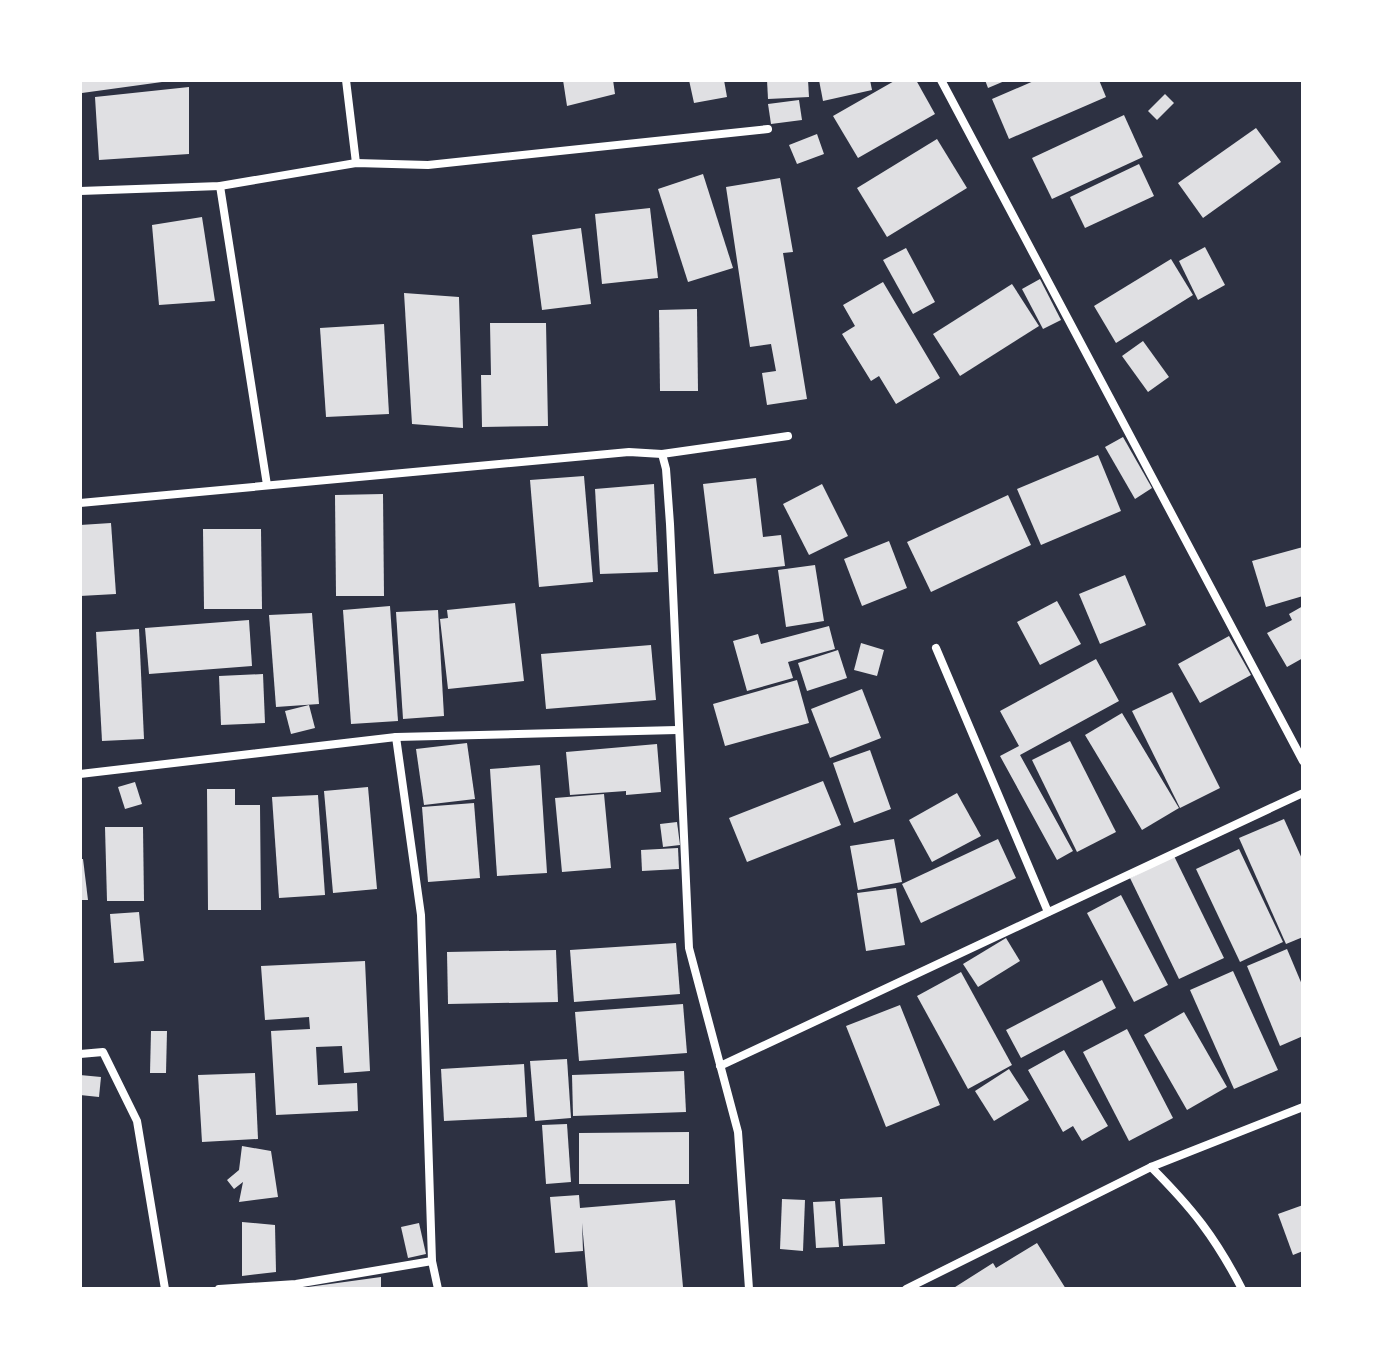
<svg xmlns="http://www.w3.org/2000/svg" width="1383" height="1369" font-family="'Varela Round',sans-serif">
<rect width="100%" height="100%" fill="#2d3142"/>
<g fill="#e0e0e3">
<path d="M81 80H162V82L82 93Z"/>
<path d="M563 80H613L615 94 567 106Z"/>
<path d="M689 80H724L727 97 694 103Z"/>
<path d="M767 80H808L809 97 768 99Z"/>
<path d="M819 80H870L872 90 823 101Z"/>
<path d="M896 80H916L935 114 858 158 833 116Z"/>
<path d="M985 80H1007L988 88Z"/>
<path d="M1036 80H1099L1106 97 1009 139 992 99Z"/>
<path d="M189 87V154L99 160 95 97Z"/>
<path d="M1165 94 1174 103 1157 120 1148 111Z"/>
<path d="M799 100 802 120 771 124 768 104Z"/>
<path d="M1124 115 1143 157 1052 199 1032 158Z"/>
<path d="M1256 128 1281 162 1203 218 1178 183Z"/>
<path d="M817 134 824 154 797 164 789 145Z"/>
<path d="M937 139 967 188 887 237 857 188Z"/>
<path d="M1139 164 1154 196 1085 228 1070 197Z"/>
<path d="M703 174 733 268 688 282 658 189Z"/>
<path d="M780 178 793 252 783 253 807 399 767 405 762 373 776 371 771 344 750 347 726 187Z"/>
<path d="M650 208 658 278 602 284 595 214Z"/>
<path d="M202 217 215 301 159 305 152 225Z"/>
<path d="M581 228 591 304 542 310 532 235Z"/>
<path d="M1205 247 1225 285 1198 300 1179 261Z"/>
<path d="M906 248 935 302 913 314 883 260Z"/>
<path d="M1171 259 1193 295 1116 343 1094 306Z"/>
<path d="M1040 279 1061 320 1043 329 1022 289Z"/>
<path d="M883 282 940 378 896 404 879 376 871 381 842 334 855 326 843 305Z"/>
<path d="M1012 284 1039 326 960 376 933 334Z"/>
<path d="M404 293 459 297 463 428 412 424Z"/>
<path d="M697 309 698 391H660L659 310Z"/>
<path d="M490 323H546L548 426 482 427 481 375H491Z"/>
<path d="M384 324 389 414 326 417 320 328Z"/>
<path d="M1143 341 1169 377 1148 392 1122 356Z"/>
<path d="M1123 437 1152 488 1135 499 1105 447Z"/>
<path d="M1098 455 1121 511 1041 545 1017 489Z"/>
<path d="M584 476 593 582 539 587 530 480Z"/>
<path d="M756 478 763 537 781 535 785 566 714 574 703 484Z"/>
<path d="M654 484 658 572 600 574 595 489Z"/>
<path d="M822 484 848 536 809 555 783 504Z"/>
<path d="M383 494 384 596H336L335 495Z"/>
<path d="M1008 495 1031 545 931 592 907 542Z"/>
<path d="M111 523 116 594 80 596V525Z"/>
<path d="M203 529H261L262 609H204Z"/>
<path d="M889 541 907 588 862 606 844 559Z"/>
<path d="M1303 547V596L1266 607 1252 561Z"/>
<path d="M815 565 824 621 786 627 778 570Z"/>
<path d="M1125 575 1146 625 1100 644 1079 594Z"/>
<path d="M1057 601 1081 644 1040 665 1017 622Z"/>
<path d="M515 603 524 681 448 689 440 619 448 618 447 610Z"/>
<path d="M390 606 398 721 351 724 343 610Z"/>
<path d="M1303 606V658L1287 667 1267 633 1292 620 1289 614Z"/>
<path d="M438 610 444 716 403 719 396 612Z"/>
<path d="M312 613 319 704 276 707 269 615Z"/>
<path d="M249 620 252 666 149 674 145 628Z"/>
<path d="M829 626 835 649 788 662 793 678 747 691 733 641 758 634 761 644Z"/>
<path d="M139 629 144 739 102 741 96 632Z"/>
<path d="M1229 636 1251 675 1200 703 1178 664Z"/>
<path d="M861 643 884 650 877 676 854 670Z"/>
<path d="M651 645 656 700 546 709 541 654Z"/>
<path d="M838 650 847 678 807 691 798 663Z"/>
<path d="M1096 659 1119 701 1020 755 1073 851 1057 860 1000 756 1019 746 1000 711Z"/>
<path d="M263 674 265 723 221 725 219 676Z"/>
<path d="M797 680 809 723 725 746 713 704Z"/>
<path d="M862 689 881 738 830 758 811 709Z"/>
<path d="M1172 692 1220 788 1180 808 1132 711Z"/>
<path d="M309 705 315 728 291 734 285 711Z"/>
<path d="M1122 713 1179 808 1142 830 1085 735Z"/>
<path d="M1070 741 1116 832 1077 852 1032 760Z"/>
<path d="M467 743 475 799 424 805 416 749Z"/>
<path d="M657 744 661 792 626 795V791L570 795 566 752Z"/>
<path d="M870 750 891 809 854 823 833 763Z"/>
<path d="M540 765 547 873 497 876 490 769Z"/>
<path d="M823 781 841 825 747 862 729 818Z"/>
<path d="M135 782 142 804 125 809 118 787Z"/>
<path d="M368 787 377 889 333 893 324 791Z"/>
<path d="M207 789H235V805H260L261 910H208Z"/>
<path d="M957 793 981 836 932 862 909 820Z"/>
<path d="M604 794 611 868 562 872 555 798Z"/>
<path d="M318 795 325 895 279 898 272 797Z"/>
<path d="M474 803 480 878 428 882 422 807Z"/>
<path d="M1284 819 1303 861V937L1286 944 1239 838Z"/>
<path d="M677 822 680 845 663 847 660 824Z"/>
<path d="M105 827H143L144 901H107Z"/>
<path d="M894 839 902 882 858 890 850 846Z"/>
<path d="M998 839 1016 878 921 923 902 884Z"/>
<path d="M678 848 679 869 642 871 641 850Z"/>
<path d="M1239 849 1283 942 1240 962 1196 869Z"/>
<path d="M1174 856 1224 958 1179 979 1130 878Z"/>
<path d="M80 859H83L88 900H80Z"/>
<path d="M896 888 905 945 866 951 857 893Z"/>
<path d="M1121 895 1168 985 1134 1002 1087 913Z"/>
<path d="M139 912 144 961 114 963 110 914Z"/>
<path d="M1006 938 1020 961 978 987 963 964Z"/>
<path d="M676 943 680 994 574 1002 570 950Z"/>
<path d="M1287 949 1303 987V1036L1280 1046 1247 966Z"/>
<path d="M556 950 558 1002 448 1004 447 952Z"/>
<path d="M365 961 370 1071 344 1073 342 1046 316 1047 318 1085 357 1083 358 1111 276 1115 271 1031 310 1029 309 1017 265 1020 261 966Z"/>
<path d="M1233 971 1278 1070 1234 1089 1190 990Z"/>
<path d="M961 972 1012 1065 968 1089 917 996Z"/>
<path d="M1102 980 1116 1008 1021 1058 1006 1030Z"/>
<path d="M683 1004 687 1053 579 1061 575 1012Z"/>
<path d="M900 1005 940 1105 886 1127 846 1026Z"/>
<path d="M1184 1012 1227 1087 1187 1110 1144 1035Z"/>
<path d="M1127 1029 1173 1118 1129 1141 1083 1052Z"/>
<path d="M151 1031H167L166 1073H150Z"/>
<path d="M1064 1050 1108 1126 1082 1141 1073 1126 1063 1132 1028 1070Z"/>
<path d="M567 1059 571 1118 535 1121 530 1061Z"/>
<path d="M524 1064 527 1117 444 1121 441 1069Z"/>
<path d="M1009 1069 1029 1100 994 1121 975 1091Z"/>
<path d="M684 1071 686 1112 573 1116 572 1075Z"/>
<path d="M255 1073 258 1139 202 1142 198 1075Z"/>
<path d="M80 1075 101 1077 99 1097 80 1095Z"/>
<path d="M567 1124 571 1182 546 1184 542 1125Z"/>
<path d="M689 1132V1184H579V1133Z"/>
<path d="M242 1146 271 1151 278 1197 239 1202 243 1182 234 1189 227 1180 239 1170Z"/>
<path d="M579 1195 580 1208 675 1200 683 1287 588 1289 582 1223 583 1251 555 1253 550 1197Z"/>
<path d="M882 1197 885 1244 843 1246 840 1199Z"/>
<path d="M782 1199 805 1200 803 1251 780 1249Z"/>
<path d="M835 1201 839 1247 816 1248 813 1202Z"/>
<path d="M1303 1205V1251L1293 1255 1278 1214Z"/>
<path d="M242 1222 275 1225 276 1272 242 1276Z"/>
<path d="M419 1223 426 1254 408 1258 401 1227Z"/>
<path d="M1037 1243 1066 1289H952L993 1263 996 1268Z"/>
<path d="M381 1277V1289H308V1287Z"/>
</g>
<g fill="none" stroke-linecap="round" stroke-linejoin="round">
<g stroke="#fff" stroke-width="8">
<path d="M346 80 356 163"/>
<path d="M941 80 1303 761"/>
<path d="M220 186 267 485"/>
<path d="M80 191 220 186 356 163 428 165 768 129"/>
<path d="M662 454 666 469 670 524 689 948 738 1132 749 1289"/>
<path d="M80 503 629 452 662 454 788 436"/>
<path d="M936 648 1048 912"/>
<path d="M396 737 421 915 432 1261 438 1289"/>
<path d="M80 774 396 737 677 730"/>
<path d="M80 1054 103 1052 137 1121 165 1289"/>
<path d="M720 1066 1303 793"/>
<path d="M1151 1167C1193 1209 1215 1237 1242 1289"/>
<path d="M219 1289 296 1284 432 1261"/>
<path d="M906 1289 1151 1167 1303 1107"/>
</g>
</g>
<rect width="1383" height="1369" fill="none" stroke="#ffffff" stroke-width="164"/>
</svg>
